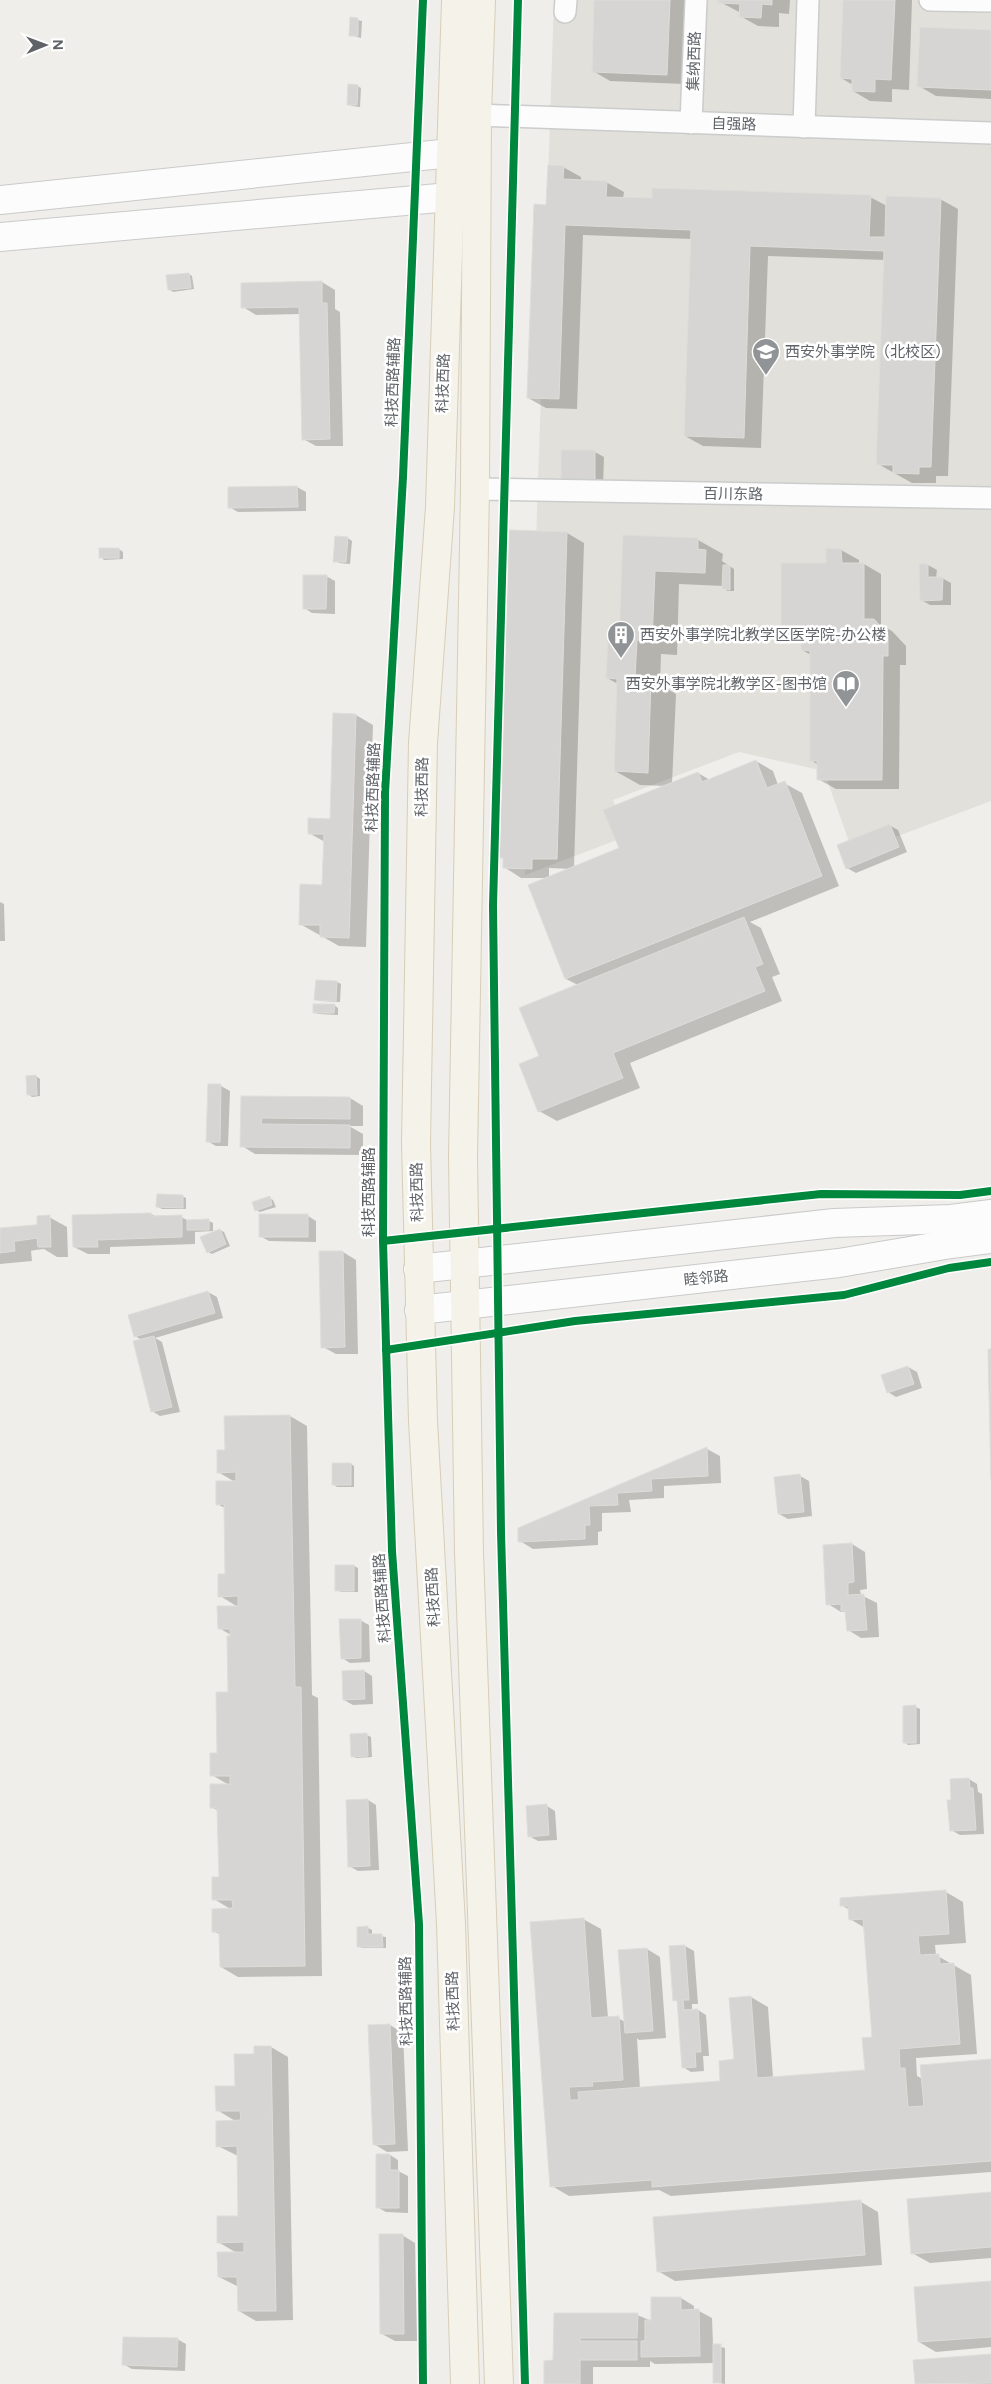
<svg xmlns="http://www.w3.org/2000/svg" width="991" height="2384" font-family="Figtree,'Noto Sans SC',sans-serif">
<rect width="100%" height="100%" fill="#efeeea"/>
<path fill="#e2e0da" d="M554 0H991V801L853 853 824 771 739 752 613 800 627 836 525 875Z"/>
<g fill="#0003" fill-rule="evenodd">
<path d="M595 0H687L684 84 610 81 593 71Z"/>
<path d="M720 0H790L789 14 779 13V27L758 26 740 16 741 13 720 2Z"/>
<path d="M844 0H912L909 90 892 89V102L870 101 853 91V85L841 78Z"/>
<path d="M351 19 362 21 361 38 350 35Z"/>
<path d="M991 31V99L936 96 919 86Z"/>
<path d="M357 86 361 88 360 107 352 106 348 104Z"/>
<path d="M563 167 581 177V181L606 182 624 192 623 199 870 197 887 206 940 199 958 209 948 476H936V483H912L878 464 885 260 768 256 761 448 703 446 685 436 692 239 583 235 577 409 546 408 528 398 547 206Z"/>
<path d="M189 274 192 276 194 289 173 292 169 289Z"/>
<path d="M322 282 335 290V309L340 312 343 446H316L303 439 301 314 256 315 243 307Z"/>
<path d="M595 452 604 457 603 487H571Z"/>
<path d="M297 487 306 492V511L238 512 229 507Z"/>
<path d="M567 533 584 543 574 868 620 849 666 786 640 785 615 771 618 684 607 678 620 641 624 537 698 540 723 554 722 561 734 569V591H727L724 586 679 584 677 655 661 654 660 685 676 694 672 784 698 773 710 780 756 761 773 771 778 785 784 783 802 793 839 886 750 922 761 928 780 974 772 977 782 1001 630 1063 640 1088 557 1121 539 1111 540 1057 578 985 566 979 548 878H521L504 867V859L500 857ZM549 868 571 869 549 878Z"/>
<path d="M348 538 352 541 350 564 339 563 335 561Z"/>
<path d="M119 549 123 552V559L104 560 101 557Z"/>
<path d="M841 550 859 560V564H864L881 574V625L892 631 906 646V665H900L899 789H836L818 779V765L811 760V655L802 650V637L782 627 828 564Z"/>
<path d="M928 565 937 570 936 578H942L951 583V605H930L921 600Z"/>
<path d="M326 576 335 581V614L312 613 304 608Z"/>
<path d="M356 715 373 725 366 947 339 946 300 924 323 886 325 842 309 833 331 820Z"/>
<path d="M889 825 898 830 907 852 856 873 847 868Z"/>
<path d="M0 902 4 904 5 941H0Z"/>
<path d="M337 982 341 984 340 1002 320 1001 316 999Z"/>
<path d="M334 1005 338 1008V1015L318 1014 314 1012Z"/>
<path d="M36 1076 40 1079V1096L32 1097 28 1094Z"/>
<path d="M209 1085 221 1086 230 1091 228 1146H216L207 1141Z"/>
<path d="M242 1097 350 1098 363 1106V1126H349L363 1134V1155L255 1154 242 1146Z"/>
<path d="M182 1196 186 1198V1209H162L158 1207Z"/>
<path d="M269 1198 273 1200 276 1207 260 1212 256 1210Z"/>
<path d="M151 1214 157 1217H181L189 1221H209L213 1223V1231L195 1232V1244L110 1247V1254H88L74 1247Z"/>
<path d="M308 1216 316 1221V1242L269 1241 260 1236Z"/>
<path d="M49 1217 67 1227 68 1257H57L44 1249 35 1250 31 1251 32 1261 0 1264V1229L38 1225Z"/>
<path d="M220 1230 224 1232 230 1246 212 1254 208 1252Z"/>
<path d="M343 1252 356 1260 358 1354H336L323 1347Z"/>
<path d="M208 1292 217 1297 223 1318 155 1338 162 1342 180 1412 160 1416 152 1411 142 1340 135 1336Z"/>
<path d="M908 1367 917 1372 922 1388 896 1397 888 1392Z"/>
<path d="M290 1416 307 1426 312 1695 318 1698 322 1976 238 1977 221 1967V1935L213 1931 232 1910 214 1899 220 1878 219 1811 211 1807 229 1785 212 1775 218 1754 230 1693 231 1635 219 1628 238 1607 220 1596 227 1575 225 1508 217 1504 235 1482 218 1472 226 1451Z"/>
<path d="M707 1449 720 1456 721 1483 664 1486V1498L629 1500 631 1512 602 1513V1531L598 1532V1545L533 1549 520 1541 519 1529Z"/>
<path d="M351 1464 354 1466V1487H337L333 1484Z"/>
<path d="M800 1476 809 1481 812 1516 788 1519 779 1514Z"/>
<path d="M852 1544 865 1552 867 1589 860 1590 861 1595 877 1603 879 1637 861 1638 848 1630 846 1612H841L828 1604Z"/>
<path d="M354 1566 358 1568V1592H341L337 1590Z"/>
<path d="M360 1620 369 1625 370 1662 350 1663 342 1658Z"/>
<path d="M364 1671 372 1676 373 1704 353 1705 344 1700Z"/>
<path d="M916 1707 920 1709V1744L908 1745 904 1742Z"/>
<path d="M367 1735 371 1737 372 1757 356 1758 353 1756Z"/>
<path d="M969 1779 977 1784 978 1792 982 1794 984 1834 960 1835 951 1830 953 1801Z"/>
<path d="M368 1800 376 1805 379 1870 358 1871 349 1866Z"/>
<path d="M547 1806 555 1811 557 1840 538 1841 529 1836Z"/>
<path d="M946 1892 963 1902 966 1943 935 1945 936 1955 971 1975 977 2054 916 2058 917 2076 923 2079 991 2060V2172L671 2196 659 2190 569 2196 552 2186 583 1919 601 1929 608 2018H618L625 2022 647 1949 660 1957 666 2038 639 2040 637 2038 640 2089 721 2082 735 2061 751 1997 768 2007 773 2078 866 2071 873 2039 865 1928 850 1919V1910L841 1905Z"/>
<path d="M368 1928 372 1930V1935L386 1937V1948H362L358 1946Z"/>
<path d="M685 1946 694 1951 698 2004H692V2011L698 2010 706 2015 709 2056H703L704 2071 691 2072 683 2067 678 2002 674 2000Z"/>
<path d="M390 2025 403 2033 408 2151 387 2152 374 2144Z"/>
<path d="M271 2047 288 2057 293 2320 256 2321 239 2311V2287L219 2277 237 2253 218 2242 239 2217 238 2156 218 2146 237 2122 217 2110 236 2087 255 2055Z"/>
<path d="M390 2155 398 2160V2171L408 2176V2213L386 2212 377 2207Z"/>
<path d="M991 2193V2258L930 2263 912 2253Z"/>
<path d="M861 2202 878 2212 882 2265 675 2281 658 2271Z"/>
<path d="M402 2235 415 2243 417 2341H395L382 2334Z"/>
<path d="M991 2282V2347L936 2352 919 2342Z"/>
<path d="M681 2298 694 2306V2311H699L712 2318 713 2345 725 2348V2384L714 2382V2363L655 2364 650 2361V2367H593V2384H545L555 2362V2314L637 2315 652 2321Z"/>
<path d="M177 2339 186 2344 185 2371 132 2369 123 2364Z"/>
<path d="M991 2356V2384L916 2383Z"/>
</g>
<g fill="#d6d5d3" stroke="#deddd9">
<path d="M594 0H670L667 75 592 72Z"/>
<path d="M718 0H772V5L762 4 761 18 739 17 740 4 718 3Z"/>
<path d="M843 0H895L891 80 875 79V92L852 91V79L840 78Z"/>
<path d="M350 17 358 18V36H349Z"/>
<path d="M920 27 991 30V90L917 87Z"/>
<path d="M348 84 358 85 357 105H347Z"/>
<path d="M548 165 564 166 563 179 607 181 606 197 652 198V188L871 195 869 237H885L886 196 941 198 931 467H919V474L893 473V465H876L884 251 750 246 744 438 684 436 691 230 565 225 559 399 527 398 534 204 546 205Z"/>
<path d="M189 273 191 288 168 290 166 275Z"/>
<path d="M322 281V303H327L330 439 302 440 299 307 241 308V283Z"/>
<path d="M561 450H595V483L561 482Z"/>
<path d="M297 486 298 507 228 508V487Z"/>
<path d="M509 530 567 532 557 859H532V869L503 868V858H499Z"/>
<path d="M623 535 698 538V549L706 550 705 573 655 571 652 641 637 640 635 678 651 679 648 773 614 771 617 679 606 678 608 640H619Z"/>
<path d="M335 536 348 537 346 562H333Z"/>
<rect x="99" y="548" width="20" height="10"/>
<path d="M826 548 841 549 842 563H864V619H874L888 635V656H883L882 780H817V761H810V651L801 650V632H810V628L781 627V563H826Z"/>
<path d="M919 564H928V577H943L942 600 920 601Z"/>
<path d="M723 565H730V590L722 589Z"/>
<path d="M303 575H327L326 609H303Z"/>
<path d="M333 713 356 714 349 938 320 937V925H299L300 884 322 885 324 834H308V818L330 819Z"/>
<path d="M756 760 767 788 785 781 822 876 565 979 528 885 619 848 603 810 698 772 702 782Z"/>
<path d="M890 824 899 847 846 869 837 845Z"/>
<path d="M744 917 763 964 755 967 765 991 613 1053 623 1078 538 1112 519 1064 539 1056 519 1008Z"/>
<path d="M316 980 337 981 336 1001 314 1000Z"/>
<path d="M313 1004H335L334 1013H313Z"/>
<path d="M36 1075 37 1095H27L26 1076Z"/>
<path d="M208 1084H221L220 1142H206Z"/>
<path d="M241 1096 350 1097V1119L262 1118 261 1124 350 1125V1148L240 1147Z"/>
<path d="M157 1194 183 1195V1208L156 1207Z"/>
<path d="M270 1196 272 1205 255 1211 252 1202Z"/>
<path d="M151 1213V1216L182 1215V1237L97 1240 98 1247H73L72 1215Z"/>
<rect x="259" y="1214" width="49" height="23"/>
<path d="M50 1215 51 1247H38L37 1238 17 1241H14L15 1251 0 1253V1228L35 1225 37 1224V1216Z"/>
<path d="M209 1219V1230H187V1220Z"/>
<path d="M220 1229 226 1244 207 1253 200 1237Z"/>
<path d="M319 1251H343L345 1347 321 1348Z"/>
<path d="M208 1291 215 1313 134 1337 128 1315Z"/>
<path d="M154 1336 172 1407 151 1412 133 1341Z"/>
<path d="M991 1348V1479L988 1350Z"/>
<path d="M908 1366 914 1384 887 1393 881 1375Z"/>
<path d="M290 1415 295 1687H301L305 1966 220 1967 219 1932H212V1909L233 1908 232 1900H212V1877H219L217 1808H210V1784H230V1776H210V1753H217L216 1692H228L227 1636H230V1629H218L217 1606H238V1596L218 1597V1574H225L224 1504 216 1505V1481H236V1472L217 1473V1450H225L224 1416Z"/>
<path d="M707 1447 708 1476 651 1479 652 1491 617 1493 618 1505 589 1506 590 1525H585V1539L518 1542V1528Z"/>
<rect x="332" y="1463" width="19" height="22"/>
<path d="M800 1474 804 1512 778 1514 774 1477Z"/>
<path d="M852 1543 854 1582 848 1583V1595L864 1594 867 1630 847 1631 845 1611H841V1604L826 1605 823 1545Z"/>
<rect x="335" y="1565" width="19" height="26"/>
<path d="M339 1619H361V1658L341 1659Z"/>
<path d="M364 1670 365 1699 343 1700 342 1671Z"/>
<path d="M916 1705V1743H903V1706Z"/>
<path d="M367 1733 368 1756 351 1757 350 1734Z"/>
<path d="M969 1778 970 1788H973L976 1830 950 1831 947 1800H951L950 1779Z"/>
<path d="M368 1799 370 1866 348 1867 346 1800Z"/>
<path d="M547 1804 549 1835 528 1837 526 1806Z"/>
<path d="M946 1890 949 1934 918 1936 920 1955 939 1954 940 1964 954 1963 960 2044 899 2049 900 2068H905L908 2107 924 2106 920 2065 991 2059V2161L652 2187V2180L550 2187 530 1922 584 1918 591 2018 619 2016 623 2080 592 2082 593 2086 569 2087 570 2100H579L578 2092 720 2081 719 2061 734 2059 729 1998 751 1996 757 2078 865 2070 862 2038 872 2037 863 1919 849 1920 848 1906H840V1898Z"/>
<path d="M368 1926V1934H382L383 1947H357V1927Z"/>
<path d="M685 1945 689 2000H683L684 2010 698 2009 701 2052H695L696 2067 682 2068 677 2000 673 2001 669 1946Z"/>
<path d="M647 1948 653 2031 625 2033 618 1950Z"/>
<path d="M390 2024 395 2144 373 2145 368 2025Z"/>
<path d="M254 2046H271L276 2311H238L237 2277H218L217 2252H244V2242L217 2243V2216H238L237 2146 216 2147V2121L241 2120 240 2111H216L215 2086H235L234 2054H254Z"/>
<path d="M376 2154H390V2170H399V2208H376Z"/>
<path d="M991 2192V2247L911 2254 907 2199Z"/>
<path d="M861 2200 865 2255 657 2272 653 2217Z"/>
<path d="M379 2234H403L404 2334H380Z"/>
<path d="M991 2281V2337L918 2342 914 2287Z"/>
<path d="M651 2297H681V2310L699 2309 700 2356 641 2357V2341H645V2320H651Z"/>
<path d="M554 2313H638L637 2338H580V2341H637V2360H580V2384H544V2361L553 2360Z"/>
<path d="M123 2337 178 2338 177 2367 122 2365Z"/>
<rect x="713" y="2344" width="8" height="39"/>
<path d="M991 2354V2383L915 2384 913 2360Z"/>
</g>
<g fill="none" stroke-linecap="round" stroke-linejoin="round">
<defs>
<g id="street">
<path d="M930 0 991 1"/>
<path d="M565 12 566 0"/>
<path d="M477 115 991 133"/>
<path d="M691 123 696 0"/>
<path d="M804 127 808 0"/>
<path d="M475 489 991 498"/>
</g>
<g id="secondary">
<path d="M0 200 451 153"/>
<path d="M0 237 450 197"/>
<path d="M418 1269 834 1223 951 1219 991 1214"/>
<path d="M419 1310 839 1263 951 1244 991 1239"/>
</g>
<g id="primary">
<path d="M456 0 440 507 423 743 416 1144 423 1421 451 1924 465 2384"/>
<path d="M481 0 477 115 475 489 463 1158 469 1553 499 2384"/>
</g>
</defs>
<use href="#street" stroke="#cbcccc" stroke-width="24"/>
<use href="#secondary" stroke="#cacacb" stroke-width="30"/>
<use href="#primary" stroke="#d7ceb8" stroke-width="30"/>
<use href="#street" stroke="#fdfcfc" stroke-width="21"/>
<use href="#secondary" stroke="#fdfcfc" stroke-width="28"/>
<use href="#primary" stroke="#f4f2e9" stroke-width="28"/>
<defs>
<g id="cycleway">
<path d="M423 0 403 477 385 793 383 1241 392 1551 419 1924 423 2384"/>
<path d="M518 0 493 906 501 1532 525 2384"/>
<path d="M383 1241 821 1194 960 1195 991 1191"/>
<path d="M386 1350 575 1321 844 1295 949 1268 991 1262"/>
</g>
</defs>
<use href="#cycleway" stroke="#fff" stroke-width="11"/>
<use href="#cycleway" stroke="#00873e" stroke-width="8"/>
</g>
<defs>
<symbol id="university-pin" viewBox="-11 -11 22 30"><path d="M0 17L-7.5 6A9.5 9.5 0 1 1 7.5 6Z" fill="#919496" stroke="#fff"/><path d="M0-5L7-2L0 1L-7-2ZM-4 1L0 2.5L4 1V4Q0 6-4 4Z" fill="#fff"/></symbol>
<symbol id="building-pin" viewBox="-11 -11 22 30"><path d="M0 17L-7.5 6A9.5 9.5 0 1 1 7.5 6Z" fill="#919496" stroke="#fff"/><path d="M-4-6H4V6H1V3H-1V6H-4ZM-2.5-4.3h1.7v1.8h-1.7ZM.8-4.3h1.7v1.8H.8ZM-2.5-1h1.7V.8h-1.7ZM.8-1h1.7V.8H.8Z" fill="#fff"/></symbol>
<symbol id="library-pin" viewBox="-11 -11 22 30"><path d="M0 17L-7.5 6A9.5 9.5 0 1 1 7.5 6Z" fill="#919496" stroke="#fff"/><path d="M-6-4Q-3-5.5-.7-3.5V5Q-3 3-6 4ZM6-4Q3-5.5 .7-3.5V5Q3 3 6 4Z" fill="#fff"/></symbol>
</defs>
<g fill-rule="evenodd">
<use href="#university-pin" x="750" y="336" width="32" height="43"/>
<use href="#building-pin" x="605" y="619" width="32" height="43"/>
<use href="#library-pin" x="830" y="668" width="32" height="43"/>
</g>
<g text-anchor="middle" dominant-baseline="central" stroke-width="5" stroke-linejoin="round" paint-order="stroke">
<g font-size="15" fill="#5f6368" stroke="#fff">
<text transform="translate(694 61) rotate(-88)">集纳西路</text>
<text transform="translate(734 124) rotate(2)">自强路</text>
<text transform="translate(393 382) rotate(-88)">科技西路辅路</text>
<text transform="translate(443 383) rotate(-88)">科技西路</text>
<text transform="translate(733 494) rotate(1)">百川东路</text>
<text transform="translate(373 787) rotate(-88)">科技西路辅路</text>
<text transform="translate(422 787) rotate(-89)">科技西路</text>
<text transform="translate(369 1192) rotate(-90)">科技西路辅路</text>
<text transform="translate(417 1192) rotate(-91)">科技西路</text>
<text transform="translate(706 1278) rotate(-6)">睦邻路</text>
<text transform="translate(433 1597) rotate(-93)">科技西路</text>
<text transform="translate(382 1598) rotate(-94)">科技西路辅路</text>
<text transform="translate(406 2001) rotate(-91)">科技西路辅路</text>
<text transform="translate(453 2001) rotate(-92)">科技西路</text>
</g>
<g font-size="15" fill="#5f6368" stroke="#fff" text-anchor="start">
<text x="785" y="352">西安外事学院（北校区）</text>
<text x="640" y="635">西安外事学院北教学区医学院-办公楼</text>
<text x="827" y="684" text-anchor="end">西安外事学院北教学区-图书馆</text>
</g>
</g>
<g transform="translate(45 45) rotate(89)" stroke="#ffffff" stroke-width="4" paint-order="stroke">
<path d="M0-4L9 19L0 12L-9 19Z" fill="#5f6368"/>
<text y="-8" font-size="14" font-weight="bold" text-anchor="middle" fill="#5f6368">N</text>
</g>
</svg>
